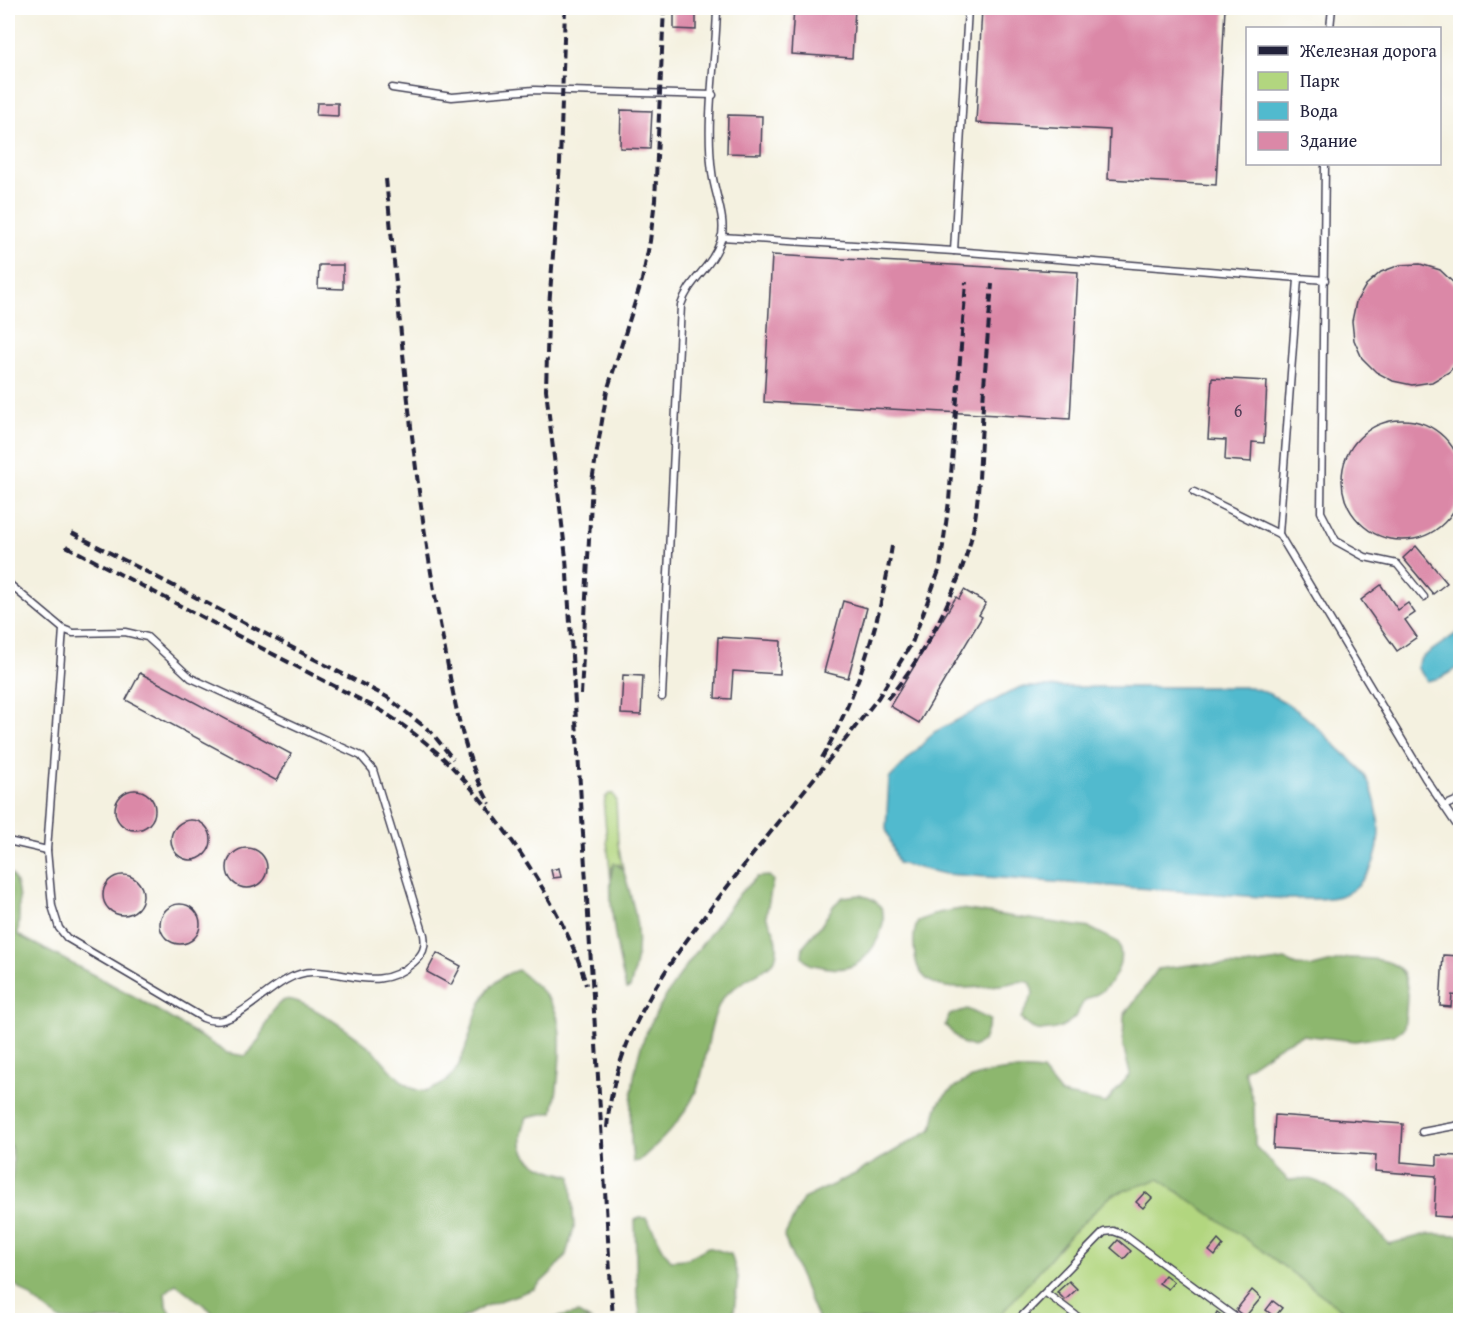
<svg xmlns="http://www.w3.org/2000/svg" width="1468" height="1328" font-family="'Gentium Book Plus',serif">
<rect width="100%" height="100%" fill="#fff"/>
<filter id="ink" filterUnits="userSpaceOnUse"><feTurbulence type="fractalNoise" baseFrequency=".0167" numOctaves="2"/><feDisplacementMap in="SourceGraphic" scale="12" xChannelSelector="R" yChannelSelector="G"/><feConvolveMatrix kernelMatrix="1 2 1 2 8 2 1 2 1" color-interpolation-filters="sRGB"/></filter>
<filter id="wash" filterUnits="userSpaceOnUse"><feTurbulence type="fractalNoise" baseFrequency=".008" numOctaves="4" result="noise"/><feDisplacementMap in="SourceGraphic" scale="24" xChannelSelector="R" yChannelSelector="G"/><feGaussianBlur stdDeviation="1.35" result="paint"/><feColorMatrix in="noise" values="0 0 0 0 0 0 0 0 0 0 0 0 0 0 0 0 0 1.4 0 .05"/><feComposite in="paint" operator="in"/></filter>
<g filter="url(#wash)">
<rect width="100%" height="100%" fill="#f4f1e0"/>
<g fill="#b2d67f" stroke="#6a7c5d" stroke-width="1.5">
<path d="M609 794H613L616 800 618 844 623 869 619 864 612 867V892L604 809 605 798Z"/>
<path d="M1138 1139 1380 1320H978Z"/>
</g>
<g fill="#8db76e" stroke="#586c54" stroke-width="1.5">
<path d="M614 863 623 869C637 914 644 941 630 988L626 989C619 961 604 890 614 863Z"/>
<path d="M8 871C23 883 19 916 18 935L139 999 227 1053 246 1056C251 1050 256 1044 260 1038 267 1026 270 1006 285 1000 299 994 363 1040 374 1051 385 1062 397 1080 410 1087 415 1090 423 1092 428 1090 484 1077 456 987 518 970 534 983 554 999 558 1020 563 1043 558 1088 553 1112L527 1117C510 1158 536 1168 571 1176L574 1228 566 1255 555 1269 534 1289 488 1305 458 1320H218L210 1310 176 1284 165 1293 166 1304 175 1320H60L8 1279V1193C14 1176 15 1155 8 1139Z"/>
<path d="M769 876 773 880 766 916C774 930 781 943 775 959 771 970 732 983 721 1001 709 1023 708 1052 701 1077 692 1111 665 1138 639 1161L633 1162C628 1120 630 1069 647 1031 668 985 710 935 740 893L757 877Z"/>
<path d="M860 895C867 897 875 899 880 906 891 923 871 958 854 965 840 972 823 967 809 964L802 956 803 946 822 924 834 905 843 897Z"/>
<path d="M961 909 1090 928 1118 942C1125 959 1117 979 1102 991 1097 995 1091 996 1086 1000 1080 1004 1079 1014 1073 1019 1058 1033 1032 1036 1021 1018L1033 994 1031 983C1021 979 1011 984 1000 985 972 988 924 997 916 961 913 947 912 934 918 921L938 913Z"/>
<path d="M1348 958C1411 958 1411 972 1404 1028L1394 1035 1355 1041 1302 1035 1283 1044 1244 1070 1254 1104 1255 1146 1288 1180C1294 1180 1301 1178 1307 1179 1335 1182 1371 1224 1389 1244L1427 1234 1460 1235V1320H1351L1345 1312 1245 1238 1159 1179 1112 1195 1073 1232 996 1320H818L784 1237 803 1199 855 1174 932 1129C934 1121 935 1109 940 1102 961 1072 1008 1067 1042 1071L1061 1094 1106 1103 1130 1074 1123 1045 1124 1015 1158 969 1197 964 1244 966 1285 960 1296 965 1313 967Z"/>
<path d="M967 1009 990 1020 983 1041 973 1047 962 1043 945 1025 949 1015Z"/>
<path d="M640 1218H646C656 1231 659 1247 671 1260L687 1259 708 1247 731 1254 738 1277 733 1320H641L637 1294 635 1220Z"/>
<path d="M578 1313 590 1320H546Z"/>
</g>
<g fill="#51bace" stroke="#3a6e84" stroke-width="1.5">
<path d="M1460 631V667L1440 678 1427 681 1417 667 1421 658Z"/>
<path d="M1020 687H1250C1286 697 1310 719 1335 745 1345 755 1356 763 1364 774 1378 797 1383 833 1375 858 1371 872 1357 890 1343 895 1326 901 1306 898 1288 899L945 874 898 863 886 829 889 779 934 732Z"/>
</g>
<g id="blocks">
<g fill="#db88a7">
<path d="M674 8H696V30L674 29Z"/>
<path d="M794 8H855L852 58 791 54Z"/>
<path d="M982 8H1225L1216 185 1108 179 1110 130 976 123Z"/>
<path d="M317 103H338V116L316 115Z"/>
<path d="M621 110 652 111 650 149 620 148Z"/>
<path d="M728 115 762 116 761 154 727 153Z"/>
<path d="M772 255 1078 272 1070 419 764 402Z"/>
<path d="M1420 264 1440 270 1460 289V360L1449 372 1432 382 1412 385 1393 381 1376 372 1362 358 1354 340 1352 321 1356 302 1366 285 1381 272 1400 265Z"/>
<path d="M319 265H343V289L318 288Z"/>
<path d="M1212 378 1267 381 1264 443 1252 442 1251 462 1225 460 1226 440 1208 439Z"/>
<circle cx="1402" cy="480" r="60"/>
<path d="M1416 546 1447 583 1433 594 1403 558Z"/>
<path d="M1381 585 1398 610 1408 603 1415 613 1405 620 1417 637 1397 651 1361 600Z"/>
<path d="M964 590 986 603 979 615 982 617 919 723 890 706 956 597 959 599Z"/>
<path d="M843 601 867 608 848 678 824 672Z"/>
<path d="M718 637 781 641 780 674 733 671 731 699 715 698Z"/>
<path d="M140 673 291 754 277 781 126 700Z"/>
<path d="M623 675 643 676 641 715 621 714Z"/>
<circle cx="135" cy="810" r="20"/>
<circle cx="191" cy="840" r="20"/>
<circle cx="247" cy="868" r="20"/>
<path d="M559 868 561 877 553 878 551 870Z"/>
<circle cx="123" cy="895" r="20"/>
<circle cx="180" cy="924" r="20"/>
<path d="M437 953 461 966 451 985 427 972Z"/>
<path d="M1443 955 1460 956V996L1452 995 1451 1007 1440 1006Z"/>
<path d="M1275 1115 1403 1124 1401 1162 1437 1165V1155L1460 1156V1218L1434 1216 1436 1176 1375 1171 1376 1155 1273 1148Z"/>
<path d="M1145 1192 1152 1198 1143 1208 1136 1202Z"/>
<path d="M1118 1240 1131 1251 1124 1259 1111 1248Z"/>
<path d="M1218 1240 1223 1245 1215 1256 1209 1251Z"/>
<path d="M1165 1275 1174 1282 1168 1289 1159 1283Z"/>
<path d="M1069 1281 1077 1289 1065 1300 1057 1292Z"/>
<path d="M1252 1290 1261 1298 1245 1317 1236 1310Z"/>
<path d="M1273 1301 1282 1308 1275 1317 1266 1310Z"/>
<path d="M1217 1312 1228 1320H1213Z"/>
</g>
</g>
</g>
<g filter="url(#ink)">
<use href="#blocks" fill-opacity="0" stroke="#424154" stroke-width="1.5"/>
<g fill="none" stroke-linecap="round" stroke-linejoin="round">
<defs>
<g id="service">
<path d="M1330 28 1332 8"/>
<path d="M392 88 452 97 534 90 713 95"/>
<path d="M1325 164 1321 512 1336 541 1365 557 1397 564 1424 597"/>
<path d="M721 237 954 251 1325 280"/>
<path d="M954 251 968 8"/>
<path d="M1194 492 1279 534 1425 778 1460 830"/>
<path d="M1279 534 1298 279"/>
<path d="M8 583 63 629 73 633 125 632 147 637 191 678 361 756 373 770 424 935C426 948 423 954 413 963 379 993 350 971 312 972 272 972 238 1035 203 1018L67 938 59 928 52 906 47 850 63 629"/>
<path d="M662 697 681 305C689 279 712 268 721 240 727 219 714 193 712 172 705 118 716 61 717 8"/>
<path d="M1444 806 1460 799"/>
<path d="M8 841 47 850"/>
<path d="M1422 1132 1460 1125"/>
<path d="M1046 1293 1082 1320"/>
<path d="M1018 1320 1104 1232 1113 1231 1124 1235 1239 1320"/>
</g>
</defs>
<use href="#service" stroke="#424154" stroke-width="9"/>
<use href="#service" stroke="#fff" stroke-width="6"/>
<g stroke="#22223b" stroke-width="4" stroke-dasharray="9 4.5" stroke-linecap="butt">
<path d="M565 8 560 163 548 320 546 390 566 558 613 1320"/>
<path d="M386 179C401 331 413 484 442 634 453 692 461 752 490 804"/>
<path d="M72 533 387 697 431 732 453 759"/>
<path d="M66 546 382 711C403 725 424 740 443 758 496 809 568 914 586 985"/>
<path d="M581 695 592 481 607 391 642 280 650 241 655 200 664 8"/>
<path d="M887 699C923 659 956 594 970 543 980 505 979 464 982 425 984 378 988 331 992 284"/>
<path d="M822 758C859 692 880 621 892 546"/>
<path d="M607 1128C615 1027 678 950 738 873 784 815 832 757 878 698L912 643 940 568 949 501 966 282"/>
</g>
</g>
</g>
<g text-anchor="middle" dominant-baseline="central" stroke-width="4.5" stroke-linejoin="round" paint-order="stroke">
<g font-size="18" fill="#503c56">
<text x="1238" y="410">6</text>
</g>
</g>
<rect width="1468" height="1328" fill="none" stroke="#fff" stroke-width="30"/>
<rect x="1246" y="27" width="195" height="138" fill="#ffffff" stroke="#a7a7b1" stroke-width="1.5"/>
<rect x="1258" y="46" width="30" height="9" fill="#22223b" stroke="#a7a7b1" stroke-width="1.5"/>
<text x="1300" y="57" font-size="18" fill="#22223b">Железная дорога</text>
<rect x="1258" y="72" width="30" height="18" fill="#b2d67f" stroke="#a7a7b1" stroke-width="1.5"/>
<text x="1300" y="87" font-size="18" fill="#22223b">Парк</text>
<rect x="1258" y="102" width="30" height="18" fill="#51bace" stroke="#a7a7b1" stroke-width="1.5"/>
<text x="1300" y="117" font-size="18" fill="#22223b">Вода</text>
<rect x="1258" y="132" width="30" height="18" fill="#db88a7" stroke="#a7a7b1" stroke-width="1.5"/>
<text x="1300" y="147" font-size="18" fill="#22223b">Здание</text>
</svg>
